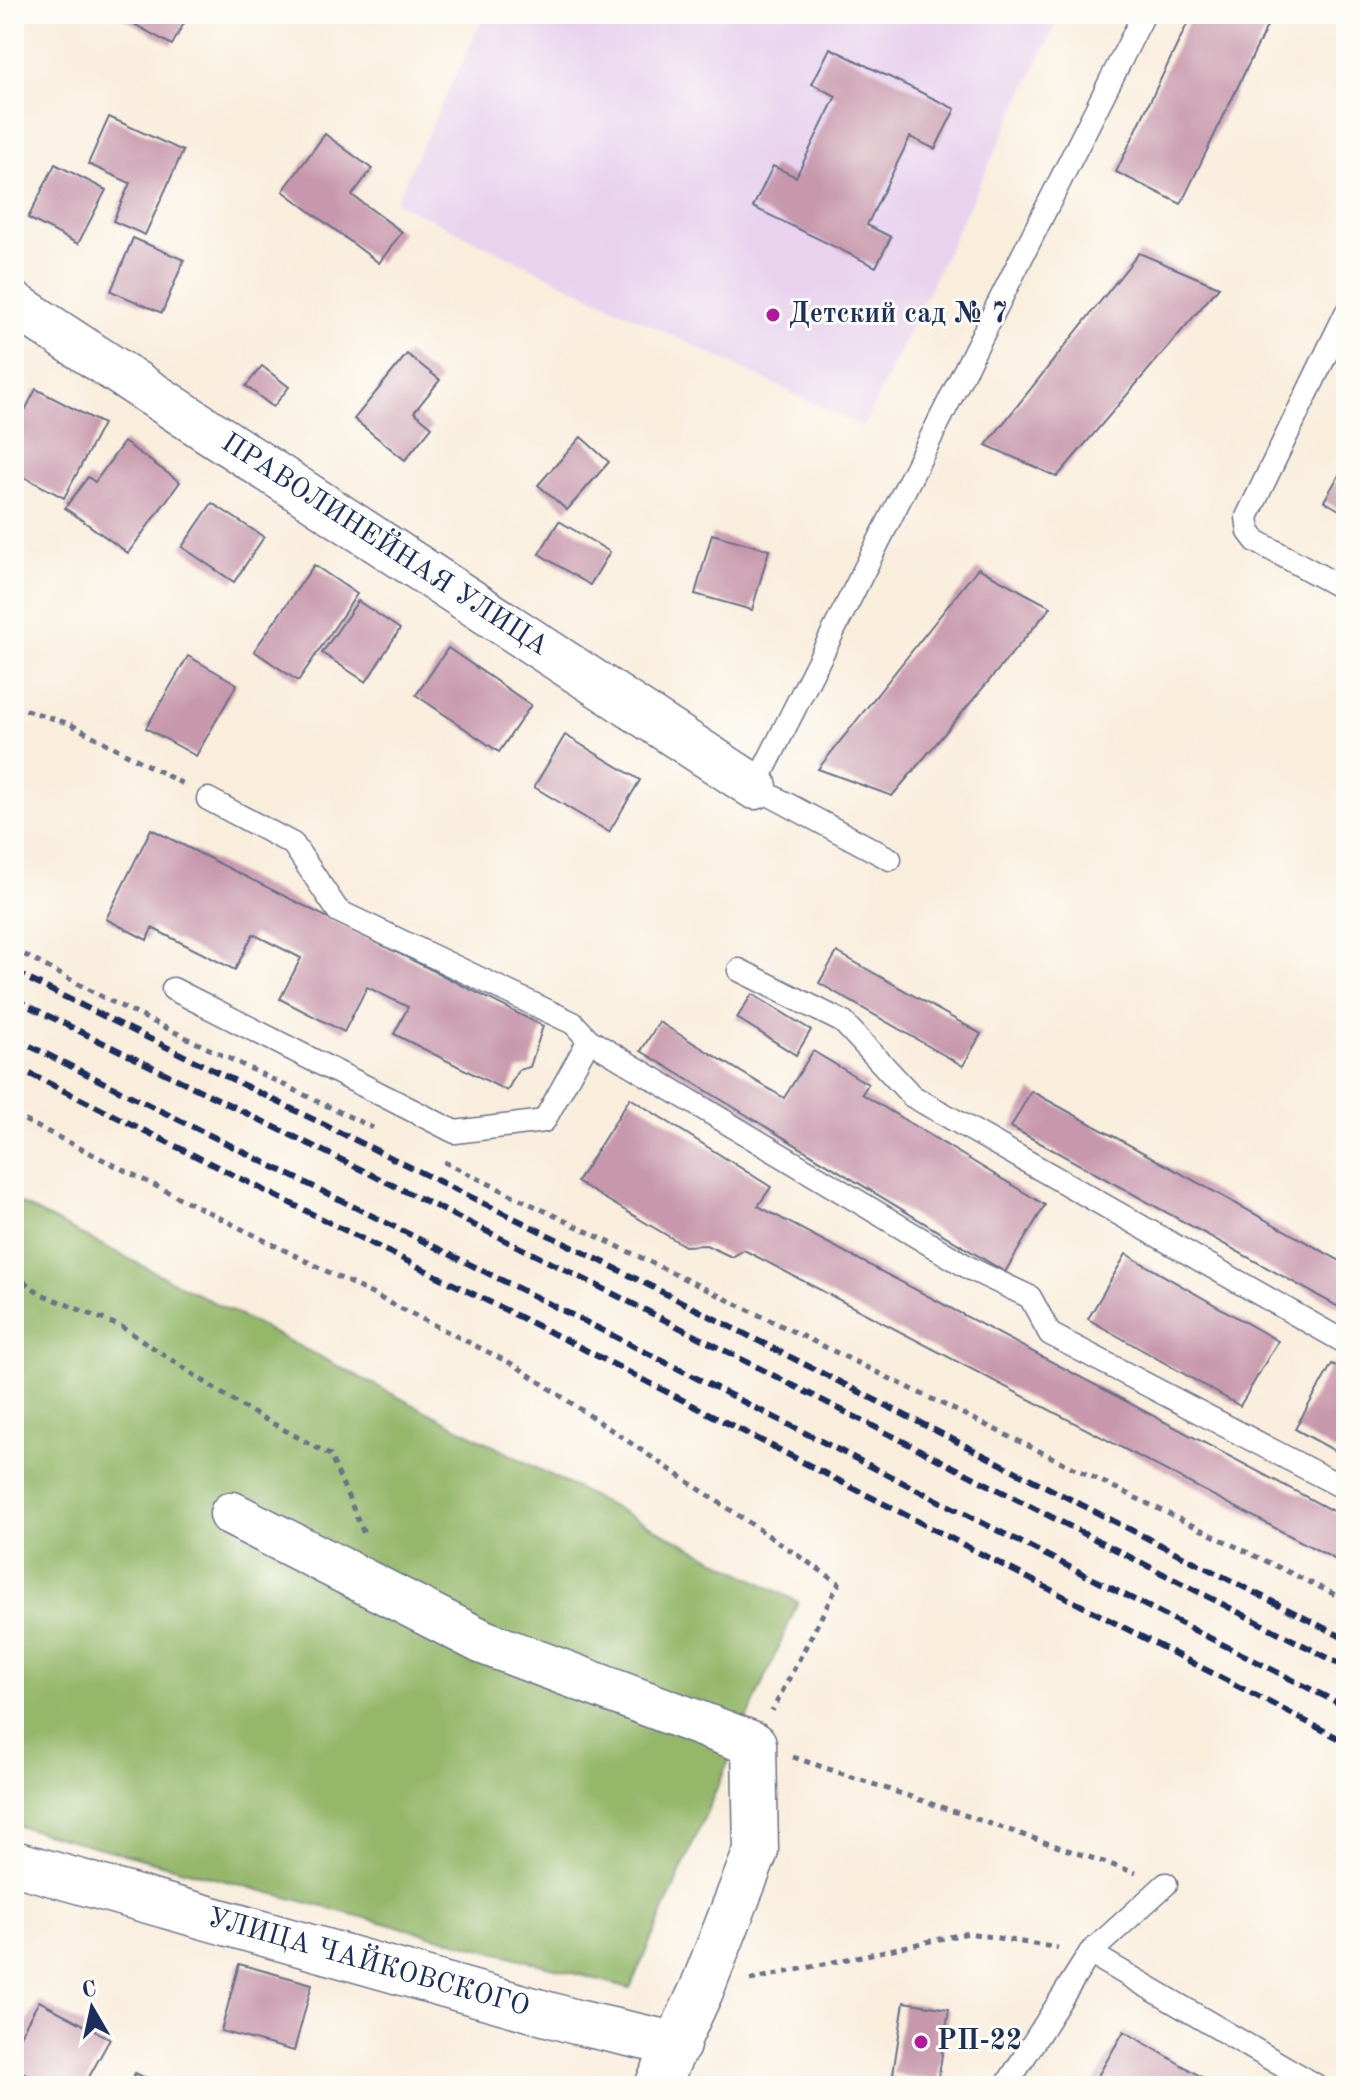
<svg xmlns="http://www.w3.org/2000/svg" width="1360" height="2100" font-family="'Old Standard TT',serif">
<rect width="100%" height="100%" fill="#fdfcf7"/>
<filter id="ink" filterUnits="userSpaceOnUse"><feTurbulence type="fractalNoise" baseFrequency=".0125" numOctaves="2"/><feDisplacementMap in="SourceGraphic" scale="16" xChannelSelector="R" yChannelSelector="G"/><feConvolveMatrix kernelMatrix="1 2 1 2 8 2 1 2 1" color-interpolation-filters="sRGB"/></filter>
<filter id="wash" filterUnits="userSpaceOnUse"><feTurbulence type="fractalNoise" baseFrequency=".006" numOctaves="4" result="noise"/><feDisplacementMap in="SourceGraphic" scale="32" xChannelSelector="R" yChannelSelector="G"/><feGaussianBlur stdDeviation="1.8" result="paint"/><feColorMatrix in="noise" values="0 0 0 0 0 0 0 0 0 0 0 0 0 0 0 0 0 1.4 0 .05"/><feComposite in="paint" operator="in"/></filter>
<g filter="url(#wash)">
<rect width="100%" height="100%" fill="#f9eddc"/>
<path fill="#e8d2ee" d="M485 14H1061L863 427 395 202Z"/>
<path fill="#94b76b" stroke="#587364" stroke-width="2" d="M14 1200 798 1602 630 1988 14 1825Z"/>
<g id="blocks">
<g fill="#c798ac">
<path d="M125 14H189L172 45 123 18Z"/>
<path d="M1192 14H1273L1181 204 1116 172Z"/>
<path d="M830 48 955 109 935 149 910 137 867 225 891 237 876 267 753 207 773 166 796 177 836 96 812 84Z"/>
<path d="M109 117 183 151 145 235 113 221 130 183 88 164Z"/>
<path d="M325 134 372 169 352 195 402 232 379 263 283 191Z"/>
<path d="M55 164 106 190 78 244 28 218Z"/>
<path d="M133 238 184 260 162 313 111 291Z"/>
<path d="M1139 253 1219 287 1057 477 986 445Z"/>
<path d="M407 354 440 380 414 412 432 427 405 460 354 419Z"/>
<path d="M262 366 289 387 273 407 246 386Z"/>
<path d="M36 389 103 424 64 498 14 472V431Z"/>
<path d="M581 437 609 462 567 510 538 485Z"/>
<path d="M124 442 180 482 128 553 65 508 88 477 95 482Z"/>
<path d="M1346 463V514L1324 501Z"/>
<path d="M212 503 264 537 234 582 182 547Z"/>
<path d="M559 521 610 552 590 585 539 554Z"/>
<path d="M712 534 769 550 752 610 695 594Z"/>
<path d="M314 565 357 594 298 681 254 651Z"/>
<path d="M978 568 1051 607 892 796 818 769Z"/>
<path d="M358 601 400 629 366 682 322 653Z"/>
<path d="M448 648 531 705 499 752 416 695Z"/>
<path d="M188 656 237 684 196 756 146 728Z"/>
<path d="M565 735 640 780 609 832 534 787Z"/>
<path d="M151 829 543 1026 530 1067 518 1070 507 1091 394 1034 408 1007 367 987 344 1032 280 999 301 958 253 934 235 970 152 928 147 940 106 919Z"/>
<path d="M837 952 981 1034 963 1066 819 983Z"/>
<path d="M752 994 811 1030 796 1055 737 1018Z"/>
<path d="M659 1022 784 1098 813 1051 868 1084 862 1094 1045 1205 1005 1272 641 1051Z"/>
<path d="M1031 1091 1346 1264V1311L1011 1127Z"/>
<path d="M630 1098 771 1187 758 1206 1346 1518V1565L744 1250 732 1257 706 1245 685 1246 577 1182Z"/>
<path d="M1126 1254 1278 1341 1240 1406 1088 1319Z"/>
<path d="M1332 1364 1346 1371V1457L1295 1429Z"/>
<path d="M239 1964 312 1984 294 2051 221 2031Z"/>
<path d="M39 2001 110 2039 84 2086H48L14 2067V2046Z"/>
<path d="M904 2002 949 2009 938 2081 893 2074Z"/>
<path d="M1124 2031 1217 2086H1092Z"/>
<path d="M135 2073 161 2086H128Z"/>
</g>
</g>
</g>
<g filter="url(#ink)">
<use href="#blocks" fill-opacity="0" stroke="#69728a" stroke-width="2"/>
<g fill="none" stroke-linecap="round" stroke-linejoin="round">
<defs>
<g id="service">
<path d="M1346 313 1247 517 1249 532 1256 541 1346 590"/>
<path d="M208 799 293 844 338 911 573 1023 589 1040 971 1269 1030 1297 1050 1334 1346 1489"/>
<path d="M890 859 755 787 1144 14"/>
<path d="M739 970 843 1022 912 1096 1346 1343"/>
<path d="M173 989 455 1132 544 1121 589 1040"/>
<path d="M1090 1953 1166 1884"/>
<path d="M1006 2086 1090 1953 1317 2086"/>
</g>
<g id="minor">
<path id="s1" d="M14 304 755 787"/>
<path d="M232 1514 483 1642 754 1744 756 1851 701 1991 657 2086"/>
<path id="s2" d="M14 1863 576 2022 678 2045"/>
</g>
</defs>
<use href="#service" stroke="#69728a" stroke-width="25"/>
<use href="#minor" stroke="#69728a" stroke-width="47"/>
<g stroke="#69728a" stroke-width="5" stroke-dasharray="6 6" stroke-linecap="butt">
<path d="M14 706 70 724 183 784"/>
<path d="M14 949 104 998 373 1128"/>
<path d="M14 1115 516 1366 839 1583 772 1711"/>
<path d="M444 1162 1346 1600"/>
<path d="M14 1274 41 1294 122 1327 241 1406 330 1455 365 1536"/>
<path d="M793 1757 1136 1873"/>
<path d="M750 1980 968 1933 1058 1948"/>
</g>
<use href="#service" stroke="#fff" stroke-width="22"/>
<use href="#minor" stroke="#fff" stroke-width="44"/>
<g stroke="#1b2f5e" stroke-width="6" stroke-dasharray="12 6" stroke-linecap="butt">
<path d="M14 972 607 1264 1346 1639"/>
<path d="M14 999 596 1285 1346 1667"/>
<path d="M14 1038 578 1318 1346 1707"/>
<path d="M14 1066 568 1341 1346 1742"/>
</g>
</g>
</g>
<g fill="#b5179e" stroke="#fdfcf7" stroke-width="3">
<circle cx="773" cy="315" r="8"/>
<circle cx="921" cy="2042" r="8"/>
</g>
<g text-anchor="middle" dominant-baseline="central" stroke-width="6" stroke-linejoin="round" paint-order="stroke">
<g font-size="28" font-weight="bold" fill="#1b2f5e" stroke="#fdfcf7" text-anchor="start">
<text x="789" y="315">Детский сад № 7</text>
<text x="937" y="2042">РП-22</text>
</g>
<g font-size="28" fill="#1b2f5e" stroke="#fdfcf7">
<text stroke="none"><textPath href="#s1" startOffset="442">ПРАВОЛИНЕЙНАЯ УЛИЦА</textPath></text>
<text stroke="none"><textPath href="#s2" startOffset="368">УЛИЦА ЧАЙКОВСКОГО</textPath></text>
</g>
</g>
<rect width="1360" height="2100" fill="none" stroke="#fdfcf7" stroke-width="48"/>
<g transform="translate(92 2008) rotate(351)" stroke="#fdfcf7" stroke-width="6" paint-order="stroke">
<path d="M0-6L14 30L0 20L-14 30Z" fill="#1b2f5e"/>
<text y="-12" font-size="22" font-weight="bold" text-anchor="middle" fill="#1b2f5e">С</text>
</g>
</svg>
